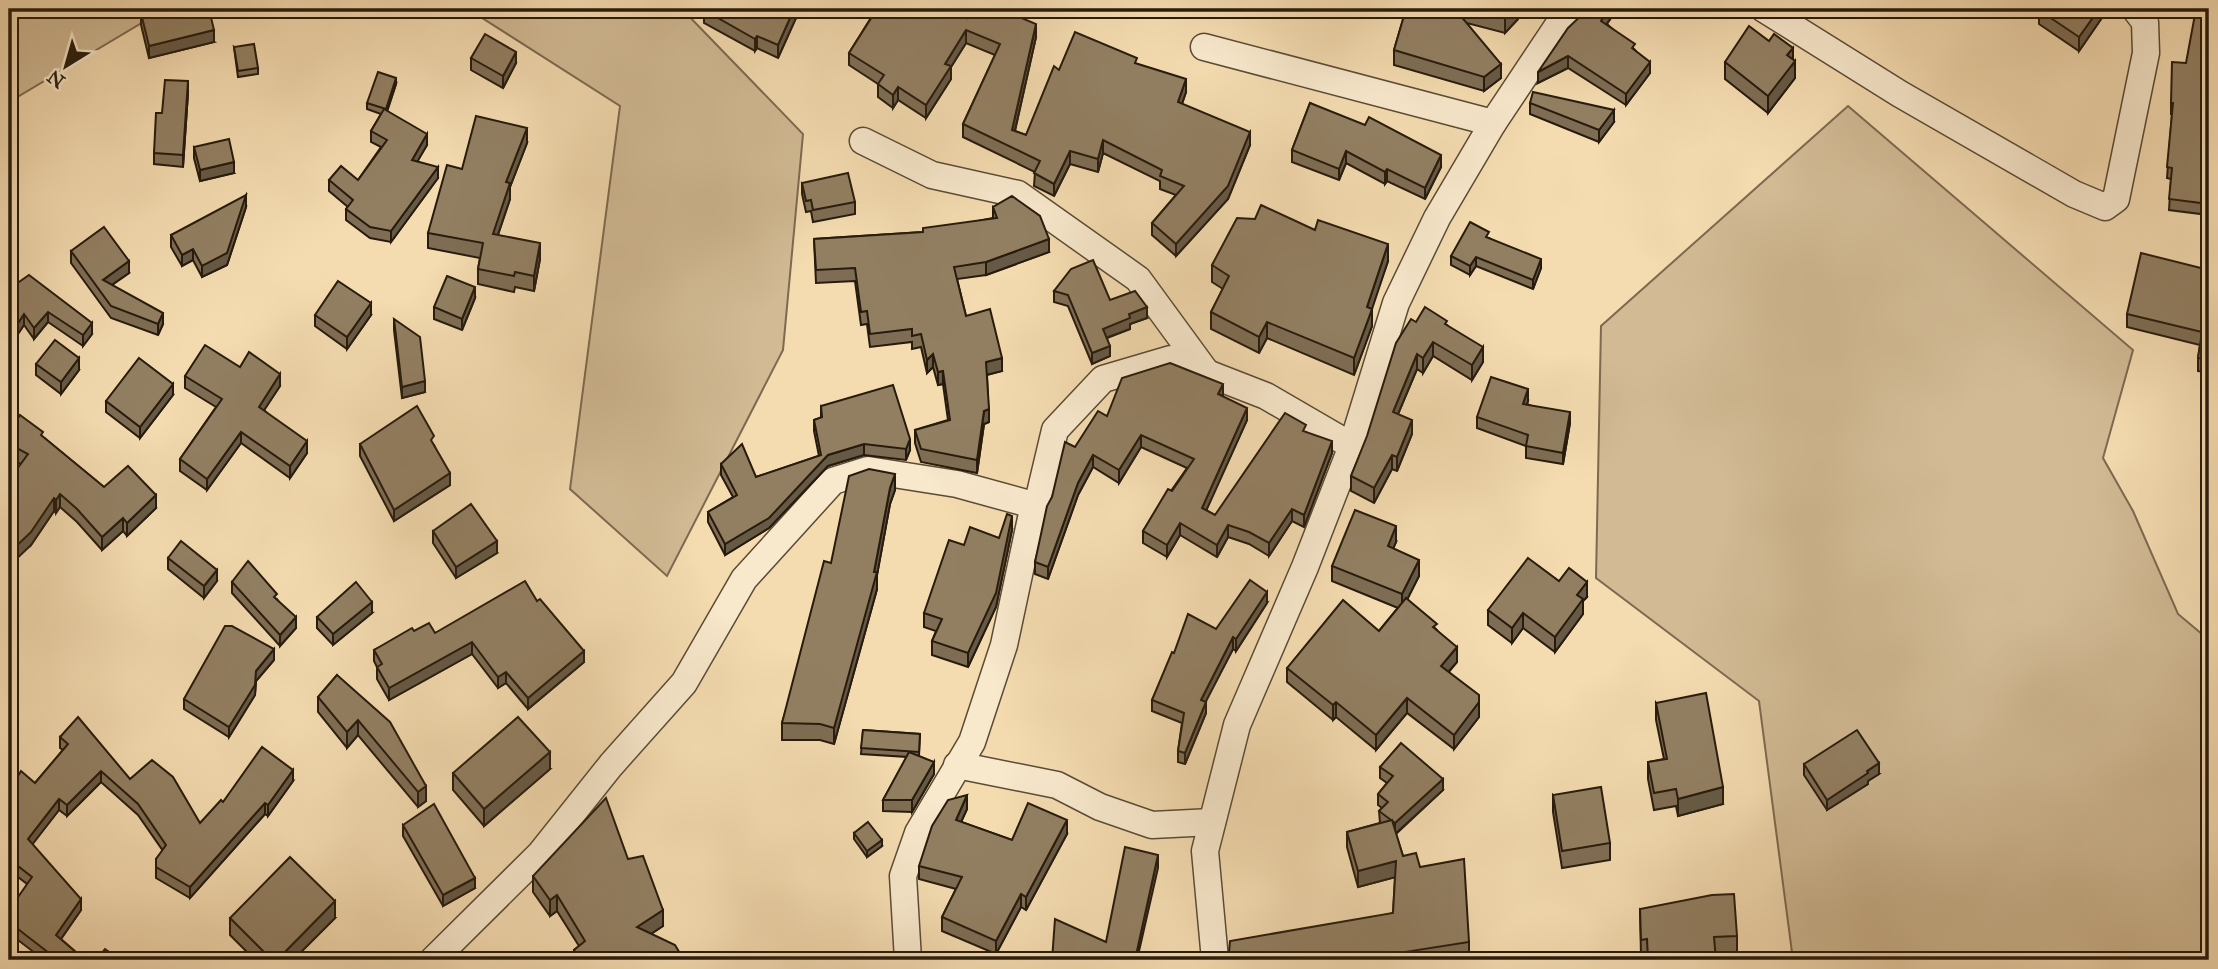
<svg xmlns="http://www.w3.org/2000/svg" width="2218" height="969" font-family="'IM FELL Great Primer',serif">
<rect width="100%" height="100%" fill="#f4dbb0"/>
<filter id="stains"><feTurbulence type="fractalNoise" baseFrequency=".00286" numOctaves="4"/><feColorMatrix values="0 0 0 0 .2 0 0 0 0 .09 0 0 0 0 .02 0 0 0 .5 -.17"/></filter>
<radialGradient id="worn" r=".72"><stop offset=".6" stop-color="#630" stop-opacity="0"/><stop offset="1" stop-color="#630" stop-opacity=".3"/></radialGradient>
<g fill="#d1ba94" stroke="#7c6a50" stroke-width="2">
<path d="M9 9H165L9 102Z"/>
<path d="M468 9H682L803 134 783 350 667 576 570 489 620 106Z"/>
<path d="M1848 106 2133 350 2103 458 2133 511 2178 614 2209 640V960H1793L1759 701 1596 578 1601 326Z"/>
</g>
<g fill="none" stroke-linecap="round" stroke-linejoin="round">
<defs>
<g id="minor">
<path d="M1764 9 1900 94 2074 194 2105 207 2116 199 2146 53 2145 22 2135 9"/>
<path d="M1204 47 1493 123"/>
<path d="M863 141 932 175 1018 194 1138 279 1206 372"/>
<path d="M957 765 1057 785 1100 807 1152 825 1212 822"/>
<path d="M433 960 540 854 611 765 684 683 744 579 833 481 868 470 957 484 1037 506"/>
<path d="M908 960 903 876 918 833 972 742 1004 645 1033 509 1037 506 1055 430 1103 379 1171 359 1266 396 1352 446"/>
<path d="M1215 960 1205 851 1237 725 1305 567 1352 446 1396 303 1437 218 1493 123 1569 9"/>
</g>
</defs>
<use href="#minor" stroke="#5a4b36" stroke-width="29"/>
<use href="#minor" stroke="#f8e8cc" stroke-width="26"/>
</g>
<g fill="#7e6d54" stroke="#271b0d" stroke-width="2">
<path d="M800 9 778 58 757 48 755 51 704 23V10L762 14Z"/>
<path d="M858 9H955L967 18 1036 37 1015 131 1026 135 1059 70 1137 64 1186 92 1182 104 1250 145 1228 199 1176 256 1152 235V223L1176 195 1160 189V181L1103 153 1098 172 1070 164 1054 196 1034 186 1035 172 963 137V124L995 55 966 43 951 67V79L926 118 898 100 893 108 878 97V84L849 65V53L872 16Z"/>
<path d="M1406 9H1518V19L1505 33 1467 23 1501 78 1484 91 1394 65V50Z"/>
<path d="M1581 9H1617L1607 24 1635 50 1650 73 1626 105 1568 68 1538 83 1581 15Z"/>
<path d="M2108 9 2079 51 2039 24V10Z"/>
<path d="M2209 9V215L2169 210 2171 179 2167 178 2172 114H2171V103Z"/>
<path d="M141 13 214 42 149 58 141 25Z"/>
<path d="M234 47 258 68V74L238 77Z"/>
<path d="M471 58 516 63 503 88 471 70Z"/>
<path d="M1793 59 1795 78 1768 113 1725 79V62Z"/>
<path d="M396 84 387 111 427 145 417 161 438 178 391 242 370 238 346 220V209L348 207 329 191V180H358L381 147 371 142V131L381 114 367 109V103Z"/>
<path d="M188 93 183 167 154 164V153L162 113Z"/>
<path d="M1310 103 1441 167 1425 199 1387 181 1385 184 1346 163 1339 180 1292 162V150Z"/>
<path d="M1530 103 1614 122 1599 142 1530 114Z"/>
<path d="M527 143 510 187V199L498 235 540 259 534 291 515 287 514 292 478 284V269L480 258 428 248V233L462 169Z"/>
<path d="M194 147 234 173 200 181 194 158Z"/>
<path d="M802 183 855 202V214L813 222 811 211 806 212 802 194Z"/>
<path d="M246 207 227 265 202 277 193 260 182 266 171 247V235Z"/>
<path d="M993 207 1049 252 986 275 957 279 966 316 1002 371 987 375 989 422 984 424 977 473 921 462 915 443V430L948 420 943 384 938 385 933 367 927 373 921 347 912 349V342L870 347 867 324 861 325 855 281 816 283 814 239 923 232 993 218Z"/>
<path d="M1255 219 1315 230 1388 261 1371 309 1372 326 1354 375 1267 338 1259 353 1211 329V312L1223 289 1212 282V265Z"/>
<path d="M1489 238 1541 268 1533 289 1476 266 1470 275 1451 265V256Z"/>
<path d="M71 251 129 273 112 285 163 324 158 335 111 318 71 263Z"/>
<path d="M2209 270V372L2198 371V358L2200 345 2127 327V314Z"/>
<path d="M9 289 92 334 83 346 48 322 34 339 24 325 9 347Z"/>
<path d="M1054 291 1110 300 1147 318 1130 324V329L1107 338 1110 356 1092 364 1068 306 1054 302Z"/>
<path d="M475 298 462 330 434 319V307Z"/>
<path d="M315 315H371L347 349 315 326Z"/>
<path d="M394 319 425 392 402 398 394 330Z"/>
<path d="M1416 322 1447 325 1483 362 1472 380 1433 356 1423 373 1417 369 1398 414 1412 434 1397 471 1392 469 1374 503 1351 491V476Z"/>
<path d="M36 364 79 370 61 394 36 375Z"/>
<path d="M240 367 280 386 264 410 307 453 290 478 241 443 207 490 180 471V459L216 407 185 388V376Z"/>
<path d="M173 395 140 438 106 412V401Z"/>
<path d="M1222 396 1247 420 1206 510 1215 515 1306 432 1332 453 1304 527 1292 521 1269 556 1249 544 1228 537 1217 557 1180 535 1167 557 1143 543V531L1187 468 1141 447 1119 483 1093 467 1078 495 1048 579 1035 574V562L1052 497 1075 447 1107 416Z"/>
<path d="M1528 401 1527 404 1570 423 1563 464 1526 458V446L1477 428V417Z"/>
<path d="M821 406 910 450 906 460 864 455 828 466 769 528 725 555 708 522V512L733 497 721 475V464L756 477 819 456 814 431V420L821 418Z"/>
<path d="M9 432 43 437 104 487 156 508 127 536 123 531 102 550 77 522 60 507 56 513 54 511 31 545 21 464 9 457Z"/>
<path d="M360 444 434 445 450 485 394 521 360 456Z"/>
<path d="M895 490 890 504 877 575V589L834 744 820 740H782V723L831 563Z"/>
<path d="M1012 530 996 607 968 667 932 655V641L936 631 924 627V613L964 545 999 538Z"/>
<path d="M433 531 497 553 456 578 433 543Z"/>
<path d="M1396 542 1393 548 1419 576 1407 599 1437 630 1457 662 1449 672 1479 717 1454 749 1407 713 1376 750 1336 717 1333 720 1287 682V668L1379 631 1398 608 1332 581V566Z"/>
<path d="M168 558 217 581 204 598 168 569Z"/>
<path d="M1559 581 1587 597 1583 601V614L1555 652 1523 628 1512 643 1488 625V610Z"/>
<path d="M232 582 277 599 296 628 280 646 232 593Z"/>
<path d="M537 601 584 662 528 709 506 683 498 688 472 654 389 700 377 679V667L374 661V650L414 631 435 633Z"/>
<path d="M1267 603 1236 651 1233 649 1205 702 1206 713 1185 764 1178 762V751L1182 723 1152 711V700L1174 653 1216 629Z"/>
<path d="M372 613 333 645 317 628V617Z"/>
<path d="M274 660 256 681 255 695 229 737 184 709V699Z"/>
<path d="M337 675 426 801 418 807 358 735 347 748 318 712V697Z"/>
<path d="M1656 703 1723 804 1678 816 1676 806 1654 810 1648 779V762L1664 759 1656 720Z"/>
<path d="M863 730 920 734 919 756 934 774 912 812 883 811V800L907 757 861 754Z"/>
<path d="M60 737 130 779 200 823 223 802 293 781 268 816 265 814 190 898 156 878V859L163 851 138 815 101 782 67 816 59 810 32 844 81 910 61 939 85 960H44L18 940 9 950 27 884 9 870V791L35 783 63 750 60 748Z"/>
<path d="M1804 764 1879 774 1868 781V784L1827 810 1804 775Z"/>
<path d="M1380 767 1443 790 1396 834 1403 856 1420 867 1469 942V958L1452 960H1219L1393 913 1395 877 1358 887 1347 847V832L1380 823 1379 811 1382 808 1378 805V794L1387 783 1380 778Z"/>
<path d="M550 769 484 826 453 790V773Z"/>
<path d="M1553 795 1610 843V860L1562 868 1553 812Z"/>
<path d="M967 809 961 822 1012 840 1067 834 1026 910 1021 907 996 954 942 931V917L956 889 919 879V866Z"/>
<path d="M403 825 475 888 443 906 403 836Z"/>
<path d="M854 833 882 846 867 857 854 839Z"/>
<path d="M628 859 663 926 651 934 684 960H574V950L579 946 557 911 550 916 533 892V876Z"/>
<path d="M1640 909 1737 936V953L1716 954V960H1647V956H1641Z"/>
<path d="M230 918H335L293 960H255L230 935Z"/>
</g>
<g fill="#665945" stroke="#271b0d" stroke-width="2">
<path d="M794 9H800L778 58V45Z"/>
<path d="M1514 9H1518V19L1505 33V18Z"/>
<path d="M1609 9H1617L1601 32V21Z"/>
<path d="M2099 9H2108L2079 51V37Z"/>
<path d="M1036 24V37L1012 143V130Z"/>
<path d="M214 30V42L149 58V46Z"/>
<path d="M966 30V43L951 67V79L926 118V105L945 64Z"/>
<path d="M757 36V48L755 51V39Z"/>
<path d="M1793 48V64L1795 61V78L1768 113V96L1787 55Z"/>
<path d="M516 52V63L503 88V76Z"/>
<path d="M1568 56V68L1538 83V72Z"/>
<path d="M1650 62V73L1626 105V94Z"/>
<path d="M1501 64V78L1484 91V77Z"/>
<path d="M396 78V84L386 115V109Z"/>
<path d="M1186 79V92L1178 115V102Z"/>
<path d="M188 81V93L183 167V155Z"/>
<path d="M898 87V100L893 108V95Z"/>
<path d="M1614 110V122L1599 142V130Z"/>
<path d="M527 128V143L510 187V199L493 249V234L506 182Z"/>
<path d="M1250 132V145L1228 199 1176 256V244Z"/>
<path d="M427 134V145L412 171V160Z"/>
<path d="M1103 140V153L1098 172V159Z"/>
<path d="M1070 151V164L1054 196V184Z"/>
<path d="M1346 151V163L1339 180V169Z"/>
<path d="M1441 155V167L1425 199V188Z"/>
<path d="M234 162V173L200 181V170Z"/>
<path d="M438 167V178L391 242V231Z"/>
<path d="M1387 169V181L1385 184V172Z"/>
<path d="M246 195V207L227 265 202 277V266Z"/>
<path d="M1049 239V252L986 275V262Z"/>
<path d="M540 243V259L534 291V276Z"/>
<path d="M1388 244V261L1367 324V307Z"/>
<path d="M193 249V260L182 266V255Z"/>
<path d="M1476 257V266L1470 275V266Z"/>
<path d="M1541 259V268L1533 289V280Z"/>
<path d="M129 261V273L103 291V280Z"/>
<path d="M475 287V298L462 330V319Z"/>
<path d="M371 303V315L347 349V337Z"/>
<path d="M1147 307V318L1130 324V329L1103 339V329L1129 314Z"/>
<path d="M1372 309V326L1354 375V358Z"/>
<path d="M48 312V322L34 339V328Z"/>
<path d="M163 313V324L158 335V324Z"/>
<path d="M24 314V325L9 347V337Z"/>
<path d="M1267 322V338L1259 353V337Z"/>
<path d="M92 323V334L83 346V335Z"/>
<path d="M1433 342V356L1423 373V358Z"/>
<path d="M1110 346V356L1092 364V353Z"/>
<path d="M1483 347V362L1472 380V365Z"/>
<path d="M933 354V367L927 373V360Z"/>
<path d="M1417 354V369L1393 426V412Z"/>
<path d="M79 358V370L61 394V382Z"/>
<path d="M1002 358V371L986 375V362Z"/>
<path d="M943 371V384L938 385V372Z"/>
<path d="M280 374V386L259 418V407Z"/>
<path d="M425 381V392L402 398V387Z"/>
<path d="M173 384V395L140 438V427Z"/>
<path d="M1223 384V396L1218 394Z"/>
<path d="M1528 389V401L1523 415V404Z"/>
<path d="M1247 408V420L1202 520V508Z"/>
<path d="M989 409V422L984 424 977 473V460L984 411Z"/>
<path d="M1570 412V423L1563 464V453Z"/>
<path d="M1412 420V434L1397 471V457Z"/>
<path d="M241 432V443L207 490V479Z"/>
<path d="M1141 435V447L1119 483V470Z"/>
<path d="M910 439V450L906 460V449Z"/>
<path d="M307 441V453L290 478V466Z"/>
<path d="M1332 441V453L1304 527V515Z"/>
<path d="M864 444V455L828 466 769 528 725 555V544L828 455Z"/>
<path d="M1093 455V467L1078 495 1048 579V567L1078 483Z"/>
<path d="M1392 455V469L1374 503V488Z"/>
<path d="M450 473V485L394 521V510Z"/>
<path d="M895 474V490L890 504 877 575V589L834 744V728L874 572 890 488Z"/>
<path d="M60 494V507L56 513V500Z"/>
<path d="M156 495V508L127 536V523Z"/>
<path d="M54 498V511L31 545 9 566V553Z"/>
<path d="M1292 509V521L1269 556V543Z"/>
<path d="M1012 516V530L996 607 968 667V653Z"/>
<path d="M123 518V531L102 550V537Z"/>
<path d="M1180 523V535L1167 557V545Z"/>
<path d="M1228 525V537L1217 557V545Z"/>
<path d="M1396 526V542L1388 561V546Z"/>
<path d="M497 541V553L456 578V567Z"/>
<path d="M1419 560V576L1402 610V594Z"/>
<path d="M217 570V581L204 598V586Z"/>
<path d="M1587 582V597L1583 601V614L1555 652V637L1577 595Z"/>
<path d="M1267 592V603L1236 651V639Z"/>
<path d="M372 602V613L333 645V634Z"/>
<path d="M1523 613V628L1512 643V628Z"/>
<path d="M296 617V628L280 646V635Z"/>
<path d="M16 630V643L9 653V640Z"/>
<path d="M1233 637V649L1201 711V700Z"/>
<path d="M472 642V654L389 700V688Z"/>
<path d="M1457 647V662L1441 680V666Z"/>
<path d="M274 649V660L256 681 255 695 229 737V727L256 671Z"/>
<path d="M584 651V662L528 709V698Z"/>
<path d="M506 672V683L498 688V677Z"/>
<path d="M1407 698V713L1376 750V735Z"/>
<path d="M1206 702V713L1185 764V753Z"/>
<path d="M1336 702V717L1333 720V705Z"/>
<path d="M1479 702V717L1454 749V735Z"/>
<path d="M358 720V735L347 748V732Z"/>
<path d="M550 752V769L484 826V809Z"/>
<path d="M934 762V774L912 812V800Z"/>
<path d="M1879 763V774L1868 781V784L1827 810V800Z"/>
<path d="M293 770V781L268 816V805Z"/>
<path d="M101 771V782L67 816V805Z"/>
<path d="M1443 779V790L1395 834V823Z"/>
<path d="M426 786V801L418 807V792Z"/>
<path d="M1723 787V804L1678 816V799Z"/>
<path d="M967 795V809L956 833V820Z"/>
<path d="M59 799V810L28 850V839Z"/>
<path d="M265 803V814L190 898V887Z"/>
<path d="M1067 820V834L1026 910V897Z"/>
<path d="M882 840V846L867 857V851Z"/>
<path d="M1158 855V868L1137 960H1135Z"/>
<path d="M1396 861V877L1358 887V871Z"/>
<path d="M475 878V888L443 906V895Z"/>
<path d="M1021 894V907L996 954V941Z"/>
<path d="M557 895V911L550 916V900Z"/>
<path d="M81 899V910L56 946V935Z"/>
<path d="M335 901V918L293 960H277Z"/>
<path d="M663 910V926L637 943V927Z"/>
<path d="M18 929V940L9 950V939Z"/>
</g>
<g fill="#927f62" stroke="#271b0d" stroke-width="2">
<path d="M158 9H209L214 30 149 46 141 13Z"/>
<path d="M705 9H753L762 14V9H794L778 45 757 36 755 39 704 10Z"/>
<path d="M877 9H955L967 18 971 9H1000L1036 24 1012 130 1026 135 1054 66 1059 70 1075 32 1137 58 1135 63 1186 79 1178 102 1250 132 1228 186 1176 244 1152 223 1184 186 1160 176 1162 170 1103 140 1098 159 1070 151 1054 184 1034 173 1040 161 963 124 1000 44 966 30 945 64 951 66 926 105 898 87 893 95 878 84 884 75 849 53Z"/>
<path d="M1406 9H1455L1501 64 1484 77 1394 50Z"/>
<path d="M1468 9H1514L1505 18Z"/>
<path d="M1583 9H1609L1601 21 1635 44 1632 48 1650 62 1626 94 1568 56 1538 72 1568 28 1586 11Z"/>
<path d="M2040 9H2099L2079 37 2039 10Z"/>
<path d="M2196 9H2209V204L2169 199 2172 168 2167 167 2173 103H2171L2172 62 2186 63Z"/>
<path d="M1749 26 1769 41 1774 34 1793 48 1787 55 1795 61 1768 96 1725 62Z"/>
<path d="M485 34 516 52 503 76 471 58Z"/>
<path d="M254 44 258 68 238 71 234 47Z"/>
<path d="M378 72 396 78 386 109 367 103Z"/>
<path d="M165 80 188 81 183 155 154 153 156 113H162Z"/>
<path d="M1533 92 1614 110 1599 130 1530 103Z"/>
<path d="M1310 103 1365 125 1369 117 1441 155 1425 188 1387 169 1385 172 1346 151 1339 169 1292 150Z"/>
<path d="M384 109 427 134 412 160 438 167 391 231 370 227 346 209 353 200 329 180 341 166 358 180 387 140 371 131Z"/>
<path d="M476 116 527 128 506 182 510 183 493 234 540 243 534 276 515 272 514 276 478 269 483 243 428 233 447 165 462 169Z"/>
<path d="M229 139 234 162 200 170 194 147Z"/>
<path d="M848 173 855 202 813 210 811 200 806 201 802 183Z"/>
<path d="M246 195 227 253 202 266 193 249 182 255 171 235Z"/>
<path d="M1012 196 1040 216 1049 239 986 262 954 267 966 316 990 309 1002 358 986 362 989 409 984 411 977 460 921 449 915 430 950 420 943 371 938 372 933 354 927 360 921 334 912 336V329L870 334 867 311 861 312 855 268 816 270 814 239 923 232V228L997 218 993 207Z"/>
<path d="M1261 205 1315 230 1318 220 1388 244 1367 307 1372 309 1354 358 1267 322 1259 337 1211 312 1229 276 1212 265 1237 218 1255 219Z"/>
<path d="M1470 222 1489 232 1486 237 1541 259 1533 280 1476 257 1470 266 1451 256Z"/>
<path d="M104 227 129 261 103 280 163 313 158 324 111 306 71 251Z"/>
<path d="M2141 253 2209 270V360L2198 358 2202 332 2127 314Z"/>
<path d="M1093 260 1110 300 1135 291 1147 307 1129 314 1130 318 1103 329 1110 346 1092 353 1068 295 1054 291 1071 269Z"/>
<path d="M29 275 92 323 83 335 48 312 34 328 24 314 9 337V289Z"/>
<path d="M447 276 475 287 462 319 434 307Z"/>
<path d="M338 281 371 303 347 337 315 315Z"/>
<path d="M1425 307 1447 321 1445 324 1483 347 1472 365 1433 342 1423 358 1417 354 1393 412 1412 420 1397 457 1392 455 1374 488 1351 476 1367 436 1396 343 1411 319 1416 322Z"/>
<path d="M394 319 420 337 425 381 402 387Z"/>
<path d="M55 340 79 358 61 382 36 364Z"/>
<path d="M205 345 240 367 249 352 280 374 259 407 307 441 290 466 241 432 207 479 180 459 222 399 185 376Z"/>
<path d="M139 358 173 384 140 427 106 401Z"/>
<path d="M1170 363 1223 384 1218 394 1247 408 1202 508 1215 515 1285 413 1306 425 1303 431 1332 441 1304 515 1292 509 1269 543 1249 532 1228 525 1217 545 1180 523 1167 545 1143 531 1168 489 1172 491 1194 459 1141 435 1119 470 1093 455 1078 483 1048 567 1035 562 1047 506 1052 497 1065 442 1075 447 1098 411 1107 416 1122 378Z"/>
<path d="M1491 377 1528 389 1523 404 1570 412 1563 453 1526 446 1528 435 1477 417Z"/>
<path d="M893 385 910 439 906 449 864 444 828 455 769 518 725 544 708 512 737 495 721 464 742 444 756 477 821 455 814 420 822 417 821 406Z"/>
<path d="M417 406 434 436 431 440 450 473 394 510 360 444Z"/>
<path d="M20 415 43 432 41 435 104 487 128 466 156 495 127 523 123 518 102 537 77 509 60 494 56 500 54 498 31 532 9 553V480L28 454 9 444V432Z"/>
<path d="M869 469 895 474 890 488 874 572H877L834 728 820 724 782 723 824 561 831 563 849 476Z"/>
<path d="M471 504 497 541 456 567 433 531Z"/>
<path d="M1355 510 1396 526 1388 546 1419 560 1402 594 1332 566Z"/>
<path d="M1007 514 1012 516 996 593 968 653 932 641 942 619 924 613 949 540 964 545 970 527 999 538Z"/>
<path d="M181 541 217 570 204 586 168 558Z"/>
<path d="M1528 558 1559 581 1569 568 1587 582 1577 595 1583 599 1555 637 1523 613 1512 628 1488 610Z"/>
<path d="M248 561 277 594 274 597 296 617 280 635 232 582Z"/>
<path d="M1250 580 1267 592 1236 639 1233 637 1201 700 1206 702 1185 753 1178 751 1184 713 1152 700 1172 652 1174 653 1188 614 1216 629Z"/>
<path d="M525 581 537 601 540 599 584 651 528 698 506 672 498 677 472 642 389 688 377 667 382 664 374 650 412 628 414 631 429 623 435 633Z"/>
<path d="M356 582 372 602 333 634 317 617Z"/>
<path d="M1406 598 1437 624 1433 627 1457 647 1441 666 1479 695V702L1454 735 1407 698 1376 735 1336 702 1333 705 1287 668 1343 600 1379 631Z"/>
<path d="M9 625 16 630 9 640Z"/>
<path d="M225 626H232L274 649 256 671 255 685 229 727 184 699Z"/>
<path d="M337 675 390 722 426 786 418 792 358 720 347 732 318 697Z"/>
<path d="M1706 693 1723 787 1678 799 1676 789 1654 793 1648 762 1667 759 1656 703Z"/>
<path d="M78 717 130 779 152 760 173 777 200 823 221 800 223 802 262 747 293 770 268 805 265 803 190 887 156 867V859L166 845 138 804 101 771 67 805 59 799 28 839 81 899 56 935 85 960H58L18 929 9 939V910L32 877 9 859V791L21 771 35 783 68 744 60 737Z"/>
<path d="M518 717 550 752 484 809 453 773Z"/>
<path d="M863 730 920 734 919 752 861 748Z"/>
<path d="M1857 730 1879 763 1867 771 1868 773 1827 800 1804 764Z"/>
<path d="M1401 743 1443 779 1395 823 1379 811 1388 802 1378 794 1393 776 1380 767Z"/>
<path d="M909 752 934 762 912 800H883Z"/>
<path d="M1601 787 1610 843 1562 851 1553 795Z"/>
<path d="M967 795 956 820 1012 840 1028 803 1067 820 1026 897 1021 894 996 941 942 917 962 877 919 866 932 826 948 800Z"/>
<path d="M606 798 628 859 643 856 663 910 637 927 675 945 684 960H580L574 950 585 941 557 895 550 900 533 876Z"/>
<path d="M434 804 475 878 443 895 403 825Z"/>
<path d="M1392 820 1403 856 1416 853 1420 867 1464 859 1469 942 1379 956V960H1219L1229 952 1230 941 1393 913 1396 861 1358 871 1347 832Z"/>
<path d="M868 822 882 840 867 851 854 833Z"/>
<path d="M1125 847 1158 855 1135 960H1052L1055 919 1106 942Z"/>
<path d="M290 857 335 901 277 960H272L230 918Z"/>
<path d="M1734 894 1737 936 1714 937 1716 960H1648L1647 939 1641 940 1640 909 1712 895Z"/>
<path d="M105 949 120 960H96Z"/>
</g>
<rect width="2218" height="969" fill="none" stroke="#f4dbb0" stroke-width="35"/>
<rect x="10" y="10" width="2197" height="948" fill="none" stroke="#271b0d" stroke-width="3.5"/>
<rect x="18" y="18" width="2183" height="934" fill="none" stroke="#271b0d" stroke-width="2"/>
<g transform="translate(66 66) rotate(217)" stroke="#f8e8cc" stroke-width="5" paint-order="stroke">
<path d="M0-5L12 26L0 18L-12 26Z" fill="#271b0d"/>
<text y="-10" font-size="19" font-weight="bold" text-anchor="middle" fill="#271b0d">N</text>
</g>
<rect width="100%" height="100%" filter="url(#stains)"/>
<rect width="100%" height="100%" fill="url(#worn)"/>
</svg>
